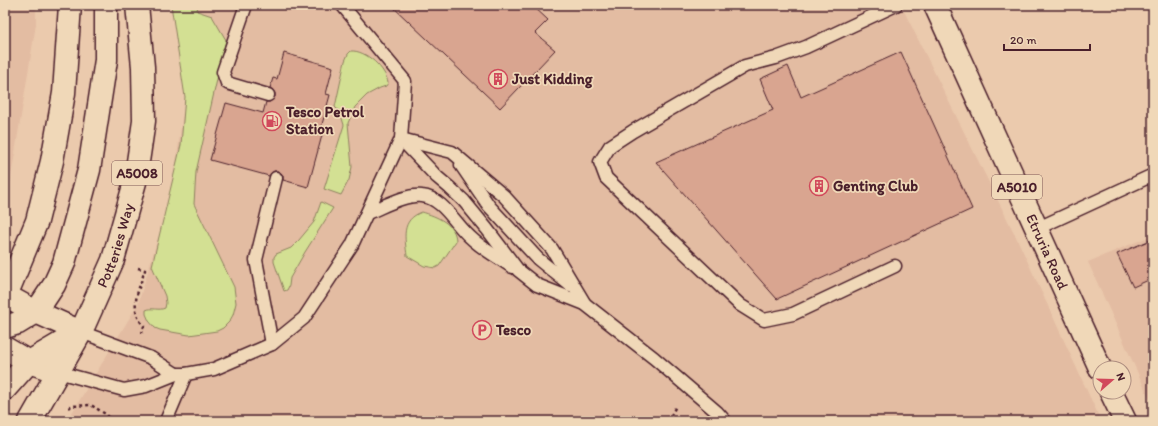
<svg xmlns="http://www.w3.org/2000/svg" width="1158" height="426" font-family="Itim,sans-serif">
<rect width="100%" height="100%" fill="#ebcaad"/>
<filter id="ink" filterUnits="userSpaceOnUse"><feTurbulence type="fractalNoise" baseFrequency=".025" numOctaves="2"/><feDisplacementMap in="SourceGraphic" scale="8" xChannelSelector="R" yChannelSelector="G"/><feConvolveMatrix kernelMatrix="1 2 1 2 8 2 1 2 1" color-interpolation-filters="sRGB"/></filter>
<g filter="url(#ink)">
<g fill="#e3bca2">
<path d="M5 5H36V24L9 189 5 202Z"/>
<path d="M198 5H901L1019 243 1101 421H67L138 304 172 192Z"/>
<path d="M1153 235V407L1088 262Z"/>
</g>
<g fill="#d3e093" stroke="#8e805f">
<path d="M171 5H198L197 11 212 16 226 40 196 172 194 204 234 287 236 303 233 315 229 322 223 328 217 331 189 335 160 330 155 328 149 321 146 314V310C152 307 159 311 165 308L166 303 165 296 152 266 181 145 185 97Z"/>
<path d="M351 51C366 50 386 69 388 83L386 86 380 88 367 95 355 107 348 123 352 167 349 180 341 195 324 189 344 125 340 112 335 107 345 61 348 54Z"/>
<path d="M321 202 333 208 305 252 290 278 289 286 287 290 284 291 274 262V257L276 254 291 248 299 240 314 222Z"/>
<path d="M422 212C436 216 456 224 456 241L439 266 435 268 424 266 407 256C405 238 400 220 422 212Z"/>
</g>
<g fill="#d9a590" stroke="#4a1f2b">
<path d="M391 5H532L548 20 535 33 555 50 500 108Z"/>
<path d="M901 52 972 209 777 299 656 162 773 110 760 79 788 66 801 97Z"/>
<path d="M284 53 333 67 326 94 330 95 321 128H324L308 187 283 180V176L281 173 278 171H274L271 173 269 176 210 160 226 103 263 113 266 102H270L275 97V93L273 90 270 88 273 78 277 79Z"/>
<path d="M1153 239V278L1133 287 1117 254Z"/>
</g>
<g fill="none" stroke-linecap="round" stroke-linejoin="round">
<defs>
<g id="lane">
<path d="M246 5 223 72 227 83 268 95"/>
<path d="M401 139 437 177 450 188 464 201 487 229 518 270 537 285 585 304 654 358 717 412 725 421"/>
<path d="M401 139 452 152 504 196 552 249 585 304"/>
<path d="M461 165 489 206 538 259 570 285"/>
<path d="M367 213C383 207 405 194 422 196 443 198 455 224 470 237 482 249 498 257 512 267"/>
<path d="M1036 229 1153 175"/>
<path d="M895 266 793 314 764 320 740 305 606 178 600 162 610 146 633 131 745 66 776 58 806 47 896 5"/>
<path d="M81 332 151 358 176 374"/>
<path d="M272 344 256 260 276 178"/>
<path d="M58 372 124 390 146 386 176 374H186L214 369 272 344 304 318 352 245 401 139 405 81 342 5"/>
<path d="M166 421 186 374"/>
</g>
<g id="secondary">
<path d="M5 295 36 312 81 332"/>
<path d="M5 348 29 362 58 372"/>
</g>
<g id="primary">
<path id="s1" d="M935 5 1100 368"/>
<path d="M5 298 37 221 52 161 64 93 70 5"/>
<path d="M5 327 18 323 36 312 54 285 64 263 89 170 106 60V5"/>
<path d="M5 389 29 362 80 332"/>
<path d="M1111 392 1125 421"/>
<path id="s2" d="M30 421 81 332 113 260 135 182 144 121 143 67 137 5"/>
</g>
</defs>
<use href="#lane" stroke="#4a1f2b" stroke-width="15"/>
<use href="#secondary" stroke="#4a1f2b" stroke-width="25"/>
<use href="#primary" stroke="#4a1f2b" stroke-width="25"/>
<g stroke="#4a1f2b" stroke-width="2.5" stroke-dasharray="3 3" stroke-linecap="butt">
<path d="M138 268 145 270C139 289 128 309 144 326L142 333"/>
<path d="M69 408 71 406 91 405 107 415 111 421"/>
<path d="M668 421 676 406"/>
</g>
<use href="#lane" stroke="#f0d8b8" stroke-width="12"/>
<use href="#secondary" stroke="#f0d8b8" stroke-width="22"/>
<use href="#primary" stroke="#f0d8b8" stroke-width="22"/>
</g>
</g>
<defs>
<symbol id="building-ring" viewBox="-11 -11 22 22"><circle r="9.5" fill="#f0d8b8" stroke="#d1495b" stroke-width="1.5"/><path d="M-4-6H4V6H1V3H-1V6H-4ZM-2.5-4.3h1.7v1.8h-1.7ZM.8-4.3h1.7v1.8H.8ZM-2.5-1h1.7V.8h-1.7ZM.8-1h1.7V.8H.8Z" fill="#d1495b"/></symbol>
<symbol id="fuel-ring" viewBox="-11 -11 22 22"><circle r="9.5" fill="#f0d8b8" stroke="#d1495b" stroke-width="1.5"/><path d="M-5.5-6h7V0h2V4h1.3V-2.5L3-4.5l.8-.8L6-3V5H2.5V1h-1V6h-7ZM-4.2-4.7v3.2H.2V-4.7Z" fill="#d1495b"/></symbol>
<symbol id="parking-ring" viewBox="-11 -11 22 22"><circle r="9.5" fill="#f0d8b8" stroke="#d1495b" stroke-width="1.5"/><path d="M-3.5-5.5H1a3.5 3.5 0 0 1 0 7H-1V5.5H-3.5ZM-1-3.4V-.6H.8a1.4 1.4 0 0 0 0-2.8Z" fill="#d1495b"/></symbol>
</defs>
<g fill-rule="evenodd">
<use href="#building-ring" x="487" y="68" width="22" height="22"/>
<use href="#fuel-ring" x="261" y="110" width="22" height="22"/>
<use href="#building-ring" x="808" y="175" width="22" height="22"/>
<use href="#parking-ring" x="471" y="319" width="22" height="22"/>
</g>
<g text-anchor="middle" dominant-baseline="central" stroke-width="3.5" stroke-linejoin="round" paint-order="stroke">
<g fill="#f0d8b8" stroke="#7c5655" stroke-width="1">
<rect x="112" y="161" width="50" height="24" rx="3"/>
<rect x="992" y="175" width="50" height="24" rx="3"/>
</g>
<g font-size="14" font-weight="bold" fill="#4a1f2b">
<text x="137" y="173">A5008</text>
<text x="1017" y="187">A5010</text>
</g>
<g font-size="15" font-weight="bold" fill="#4a1f2b" stroke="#f0d8b8" text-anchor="start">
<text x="512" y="79">Just Kidding</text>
<text x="286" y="112">Tesco Petrol<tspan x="286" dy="17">Station</tspan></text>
<text x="833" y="186">Genting Club</text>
<text x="496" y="330">Tesco</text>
</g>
<g font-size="15" fill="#4a1f2b" stroke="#f0d8b8">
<text stroke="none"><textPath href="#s2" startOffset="196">Potteries Way</textPath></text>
<text stroke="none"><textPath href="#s1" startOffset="271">Etruria Road</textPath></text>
</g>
</g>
<rect width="1158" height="426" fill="none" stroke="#f0d8b8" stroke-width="20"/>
<rect x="10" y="10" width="1138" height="406" fill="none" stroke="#4a1f2b" stroke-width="1.5" filter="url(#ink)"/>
<g transform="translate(1112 380) rotate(70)"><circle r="19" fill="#f0d8b8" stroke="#ae8e80"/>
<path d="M0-3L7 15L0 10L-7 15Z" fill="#d1495b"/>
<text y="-6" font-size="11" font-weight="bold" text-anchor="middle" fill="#4a1f2b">N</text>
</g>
<path d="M1004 44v6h86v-6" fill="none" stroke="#4a1f2b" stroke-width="2"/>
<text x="1010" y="44" font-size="12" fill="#4a1f2b" stroke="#f0d8b8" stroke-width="3" paint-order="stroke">20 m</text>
</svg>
